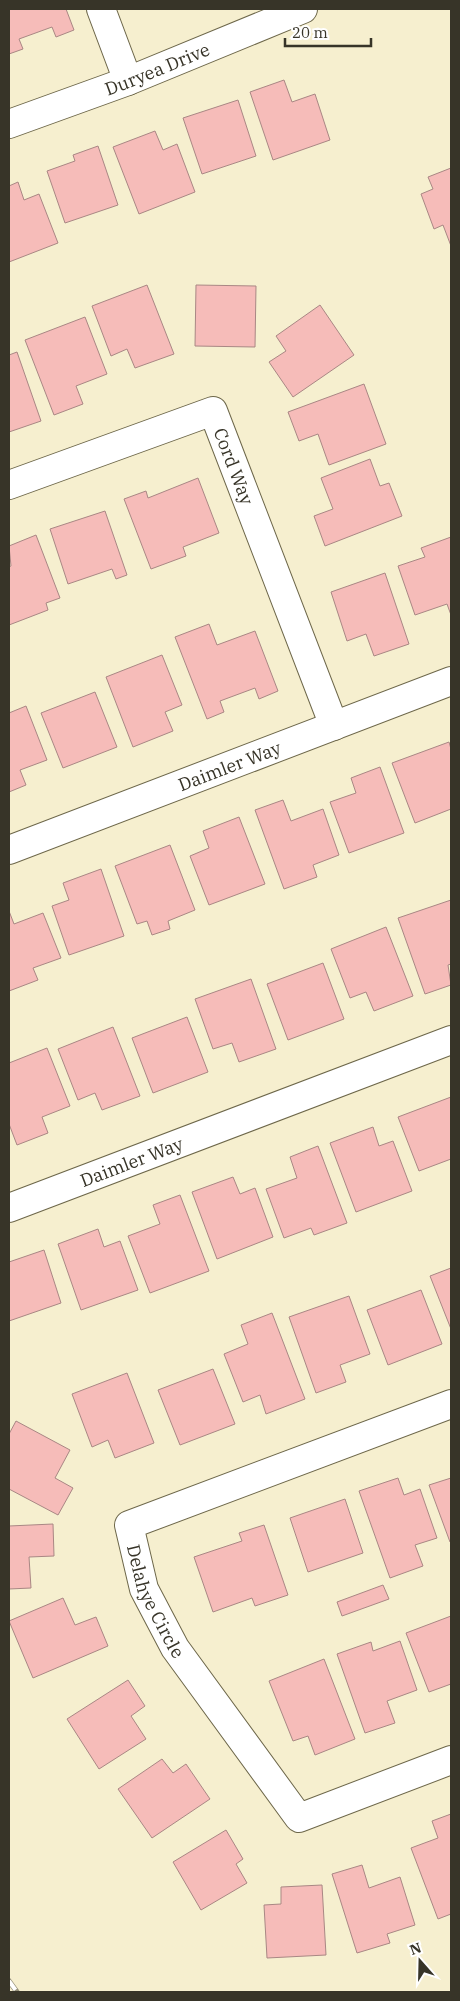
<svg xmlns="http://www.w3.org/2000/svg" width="460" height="2001" font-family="'IBM Plex Serif',serif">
<rect width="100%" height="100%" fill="#f6efcf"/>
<g fill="#f6bcb9" stroke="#a98784">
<path d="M9 9H66L74 30 56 37 52 27 19 39 23 49 9 54Z"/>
<path d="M284 80 292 102 315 94 330 140 273 160 250 92Z"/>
<path d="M238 100 256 156 202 174 183 118Z"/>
<path d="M155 131 163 150 177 144 195 192 139 214 113 147Z"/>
<path d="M98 146 118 205 65 223 47 171 75 161 73 155Z"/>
<path d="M451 168V246L443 225 434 229 421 194 433 189 428 177Z"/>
<path d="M18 182 24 200 39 194 58 243 9 262V186Z"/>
<path d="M147 285 174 354 135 368 127 349 111 356 92 306Z"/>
<path d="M196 285 256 286 255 347 195 346Z"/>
<path d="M320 305 354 355 293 397 269 362 286 351 276 336Z"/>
<path d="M85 317 107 374 76 386 83 404 54 415 25 340Z"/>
<path d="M17 352 41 421 9 432V355Z"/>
<path d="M364 384 386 444 329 465 318 434 299 441 288 412Z"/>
<path d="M370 459 380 486 389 483 402 516 325 546 314 516 333 509 321 478Z"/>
<path d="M198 478 219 533 183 547 186 556 151 569 124 499 146 491 148 498Z"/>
<path d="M105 511 127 575 116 579 112 569 68 584 50 529Z"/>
<path d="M36 535 60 598 46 603 48 610 9 625V567L11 566 9 546Z"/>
<path d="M451 537V615L447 604 415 615 398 566 425 557 421 548Z"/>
<path d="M385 573 409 644 374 656 366 634 347 641 331 592Z"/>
<path d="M209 624 217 645 255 631 278 691 259 699 255 688 220 701 224 712 207 719 175 637Z"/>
<path d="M162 655 182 705 165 712 173 731 133 747 106 677Z"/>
<path d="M95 692 117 747 63 768 41 713Z"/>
<path d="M26 706 47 760 20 770 26 785 9 792V713Z"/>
<path d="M449 742 451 749V809L415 823 392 763Z"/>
<path d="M380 767 404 833 349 853 330 802 356 793 351 778Z"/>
<path d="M283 800 291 821 323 809 339 855 313 865 317 877 284 889 255 810Z"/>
<path d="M239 817 265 884 209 905 190 856 209 848 203 831Z"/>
<path d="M170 845 195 910 168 921 170 929 152 935 147 921 137 924 115 866Z"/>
<path d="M101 869 124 936 69 955 52 906 69 900 63 883Z"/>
<path d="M451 900V964L448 965 451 985 425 994 398 918Z"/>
<path d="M9 911 14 924 43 913 61 958 33 968 38 980 9 991Z"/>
<path d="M386 927 413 996 374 1011 366 992 350 998 331 949Z"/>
<path d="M323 963 344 1019 288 1040 267 984Z"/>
<path d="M251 979 276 1049 239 1062 232 1043 213 1049 195 999Z"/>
<path d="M187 1017 208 1072 153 1093 132 1038Z"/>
<path d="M113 1027 140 1096 102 1110 95 1093 78 1100 58 1049Z"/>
<path d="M47 1048 70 1106 42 1117 48 1133 17 1145 9 1124V1063Z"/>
<path d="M451 1097V1159L419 1171 398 1117Z"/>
<path d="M373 1127 379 1146 393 1141 412 1191 356 1212 330 1143Z"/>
<path d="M318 1146 347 1223 314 1235 311 1228 284 1238 266 1189 297 1178 290 1157Z"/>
<path d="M233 1177 240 1194 255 1188 273 1237 217 1259 192 1192Z"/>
<path d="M180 1195 209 1271 150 1293 128 1236 160 1224 153 1205Z"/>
<path d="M98 1229 104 1247 120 1241 138 1290 81 1310 58 1244Z"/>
<path d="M44 1250 61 1303 9 1321V1262Z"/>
<path d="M451 1268V1329L430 1276Z"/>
<path d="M421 1290 442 1344 388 1365 367 1310Z"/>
<path d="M349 1296 370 1354 340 1365 346 1382 316 1393 289 1317Z"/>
<path d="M272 1313 305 1399 266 1414 260 1395 243 1402 224 1354 248 1344 241 1325Z"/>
<path d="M213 1369 235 1424 180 1445 158 1390Z"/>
<path d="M127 1373 154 1443 115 1458 108 1440 92 1447 72 1394Z"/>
<path d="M16 1421 70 1450 55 1478 73 1488 58 1515 9 1489V1434Z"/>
<path d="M398 1478 404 1495 420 1489 437 1538 415 1545 423 1566 390 1578 359 1491Z"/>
<path d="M451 1478V1542H450L429 1485Z"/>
<path d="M345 1499 363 1553 308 1572 290 1518Z"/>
<path d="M53 1524 54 1556 29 1557 31 1588 9 1589V1526Z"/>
<path d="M264 1525 288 1595 255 1606 252 1598 213 1612 194 1557 242 1541 239 1533Z"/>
<path d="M383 1585 389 1599 342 1616 337 1602Z"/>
<path d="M63 1598 75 1625 96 1617 108 1646 33 1678 9 1621Z"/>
<path d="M451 1616V1684L429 1692 406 1633Z"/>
<path d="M400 1641 417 1690 387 1701 395 1723 365 1733 337 1654 371 1642 373 1651Z"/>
<path d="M324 1659 355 1739 315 1755 308 1736 293 1741 269 1681Z"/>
<path d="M128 1680 145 1706 131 1716 146 1739 99 1769 67 1719Z"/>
<path d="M162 1759 173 1773 186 1764 210 1799 152 1838 118 1789Z"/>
<path d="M451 1814V1914L438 1919 411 1848 438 1838 432 1821Z"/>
<path d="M226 1830 243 1859 236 1864 247 1883 201 1910 173 1862Z"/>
<path d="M362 1865 369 1888 400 1877 415 1925 387 1934 390 1943 357 1953 332 1874Z"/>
<path d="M322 1885 326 1955 267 1958 264 1905 281 1904V1887Z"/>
</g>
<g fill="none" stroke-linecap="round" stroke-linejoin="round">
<defs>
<g id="minor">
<path d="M101 9 128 81"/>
<path id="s1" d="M9 124 128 81 303 9"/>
<path id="s2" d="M9 485 213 411 334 726"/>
<path id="s3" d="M9 850 451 681"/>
<path id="s4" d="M9 1208 451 1040"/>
<path id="s5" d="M451 1404 129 1525 144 1589 175 1648 299 1818 451 1760"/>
</g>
</defs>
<use href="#minor" stroke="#6d674a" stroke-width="30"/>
<use href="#minor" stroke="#fff" stroke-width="28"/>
<defs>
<path id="rail" d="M9 1981 17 1992"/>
</defs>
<use href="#rail" stroke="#948f79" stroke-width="5.5"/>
<use href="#rail" stroke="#fff" stroke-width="4" stroke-dasharray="11" stroke-linecap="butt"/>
</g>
<g text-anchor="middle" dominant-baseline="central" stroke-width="5" stroke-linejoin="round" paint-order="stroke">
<g font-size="18" fill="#373428" stroke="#fff">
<text stroke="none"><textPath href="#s1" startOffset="158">Duryea Drive</textPath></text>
<text stroke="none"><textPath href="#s2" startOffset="276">Cord Way</textPath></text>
<text stroke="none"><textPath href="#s3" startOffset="236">Daimler Way</textPath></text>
<text stroke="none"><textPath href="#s4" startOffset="131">Daimler Way</textPath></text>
<text stroke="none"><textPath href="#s5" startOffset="425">Delahye Circle</textPath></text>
</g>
</g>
<rect width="460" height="2001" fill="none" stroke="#373428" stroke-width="20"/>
<g transform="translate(420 1961) rotate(340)" stroke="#ffffff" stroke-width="4" paint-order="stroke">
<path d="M0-4L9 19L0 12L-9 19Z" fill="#373428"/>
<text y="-8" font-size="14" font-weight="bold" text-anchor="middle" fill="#373428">N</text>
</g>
<path d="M285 38v8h86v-8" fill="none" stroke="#373428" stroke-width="2.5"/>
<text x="292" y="38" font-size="15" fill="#373428" stroke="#ffffff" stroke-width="4" paint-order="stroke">20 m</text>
</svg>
